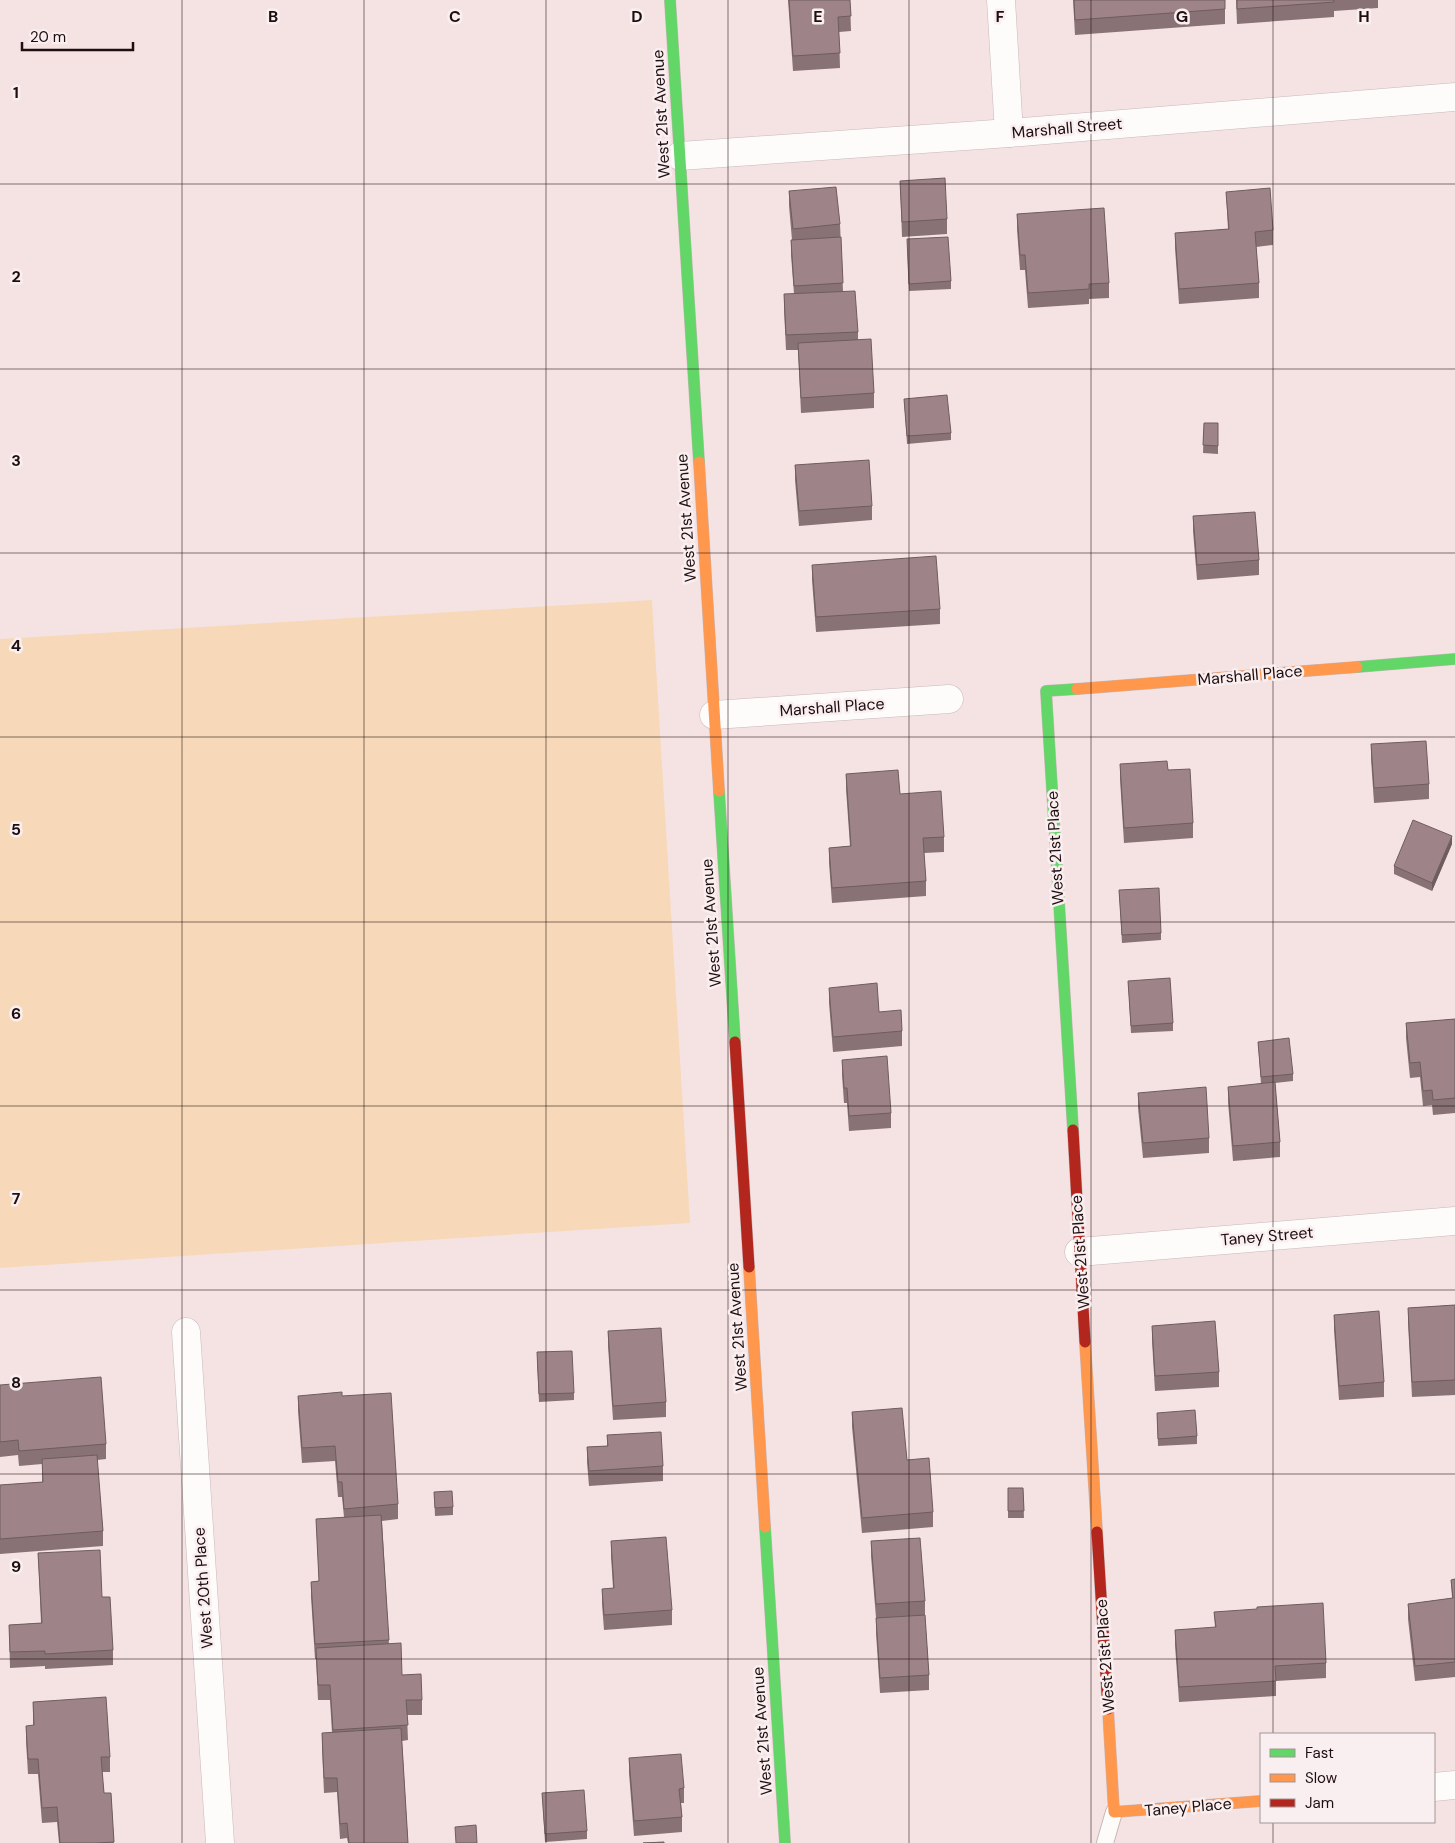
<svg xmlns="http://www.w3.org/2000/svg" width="1455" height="1843" font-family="'DM Sans',sans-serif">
<rect width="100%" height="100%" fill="#f5e3e4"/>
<path fill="#f7d9b9" d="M652 600 690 1223 0 1268V639Z"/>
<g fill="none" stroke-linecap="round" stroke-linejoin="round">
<defs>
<path id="lane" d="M1105 1843 1114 1812"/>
<g id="street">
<path d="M1001 0 1009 133"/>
<path d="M680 156 1009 133 1455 97"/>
<path d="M714 715 949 699"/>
<path d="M1079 1252 1455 1221"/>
<path d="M186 1332 220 1843"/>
<path d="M1434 1787 1455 1785"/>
</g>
<g id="fast">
<path d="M670 0 699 462"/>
<path d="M1357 667 1455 659"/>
<path d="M719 791 735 1042"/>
<path d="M1073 1130 1046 691 1077 689"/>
<path d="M765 1527 785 1843"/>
</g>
<g id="slow">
<path d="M699 462 719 791"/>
<path d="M1077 689 1357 667"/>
<path d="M749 1267 765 1527"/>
<path d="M1085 1342 1097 1532"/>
<path d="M1108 1709 1114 1812 1261 1801"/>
</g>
<g id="jam">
<path d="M735 1042 749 1267"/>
<path d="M1073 1130 1085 1342"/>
<path d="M1097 1532 1108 1709"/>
</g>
</defs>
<use href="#lane" stroke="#c9b8b9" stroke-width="18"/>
<use href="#street" stroke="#c9b8b9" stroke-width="29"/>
<use href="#fast" stroke="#c9b8b9" stroke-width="12"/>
<use href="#slow" stroke="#c9b8b9" stroke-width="12"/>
<use href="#jam" stroke="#c9b8b9" stroke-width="12"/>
<use href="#lane" stroke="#fefbfb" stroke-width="16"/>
<use href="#street" stroke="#fefbfb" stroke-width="28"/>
<use href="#fast" stroke="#63d668" stroke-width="11"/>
<use href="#slow" stroke="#ff974d" stroke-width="11"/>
<use href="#jam" stroke="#b3261e" stroke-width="11"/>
</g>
<g fill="#887275">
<path d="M788 0H850L851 31 839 32 840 68 793 71Z"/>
<path d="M1073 0H1225V24L1075 35Z"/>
<path d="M1236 0H1378V8L1334 11V17L1237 24Z"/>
<path d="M900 181 947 219V234L902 237Z"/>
<path d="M789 191 840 224 843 291 858 332V339L874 393V408L801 413 798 350H786L784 309V294H794L791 255V240H792L789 206Z"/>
<path d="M1226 192 1273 230V245L1256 247 1259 283V298L1179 304 1175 248V233L1228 229Z"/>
<path d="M1017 214 1109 283V298L1089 299V304L1028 308 1025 270H1020L1017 229Z"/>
<path d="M907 239 951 281V289L909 291Z"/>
<path d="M904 399 951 433V440L907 444Z"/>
<path d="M1204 423H1218V454L1203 453Z"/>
<path d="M795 465 872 506V520L799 526 795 480Z"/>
<path d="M1193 516 1259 560V575L1197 580 1193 531Z"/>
<path d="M812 565 940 609V624L816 632 812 580Z"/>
<path d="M1371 744 1429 784V799L1374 803 1371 759Z"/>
<path d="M1120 764 1168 770 1193 823V838L1124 843 1120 779Z"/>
<path d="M846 774 900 794 944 837V852L924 853 926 881V896L832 903 829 863V848L850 846 846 789Z"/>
<path d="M1452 844 1432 891 1394 874V866Z"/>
<path d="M1119 890 1161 933V940L1122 943Z"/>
<path d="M1128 981 1173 1023V1031L1131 1033Z"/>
<path d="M829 988 879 1012 902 1031V1046L833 1052 829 1003Z"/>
<path d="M1455 1019V1113L1433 1115 1432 1105 1423 1106 1420 1077 1410 1078 1406 1038V1023Z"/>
<path d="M1258 1042 1293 1074V1081L1275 1083 1280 1142V1157L1233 1161 1228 1102V1087L1261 1084Z"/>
<path d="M842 1060 891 1113V1128L849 1131 847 1103H844L842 1075Z"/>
<path d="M1138 1093 1209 1138V1153L1143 1158 1138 1108Z"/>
<path d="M1455 1305V1395L1412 1397 1408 1323V1308Z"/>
<path d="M1334 1315 1384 1382V1397L1339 1400 1334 1330Z"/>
<path d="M1152 1326 1219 1372V1387L1155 1391 1152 1341Z"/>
<path d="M608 1331 666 1402V1417L613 1420 608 1346Z"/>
<path d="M537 1360 574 1393V1400L539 1402Z"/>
<path d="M0 1385 106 1444V1459L97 1460 103 1531V1546L0 1554V1485L42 1482V1464L19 1466 18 1455 0 1457Z"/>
<path d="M298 1396H342L398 1504V1519L382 1521 389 1644 402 1675 422 1700V1715H407L408 1740 402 1741 408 1843H348L347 1838 340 1839 337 1792 324 1793 322 1748V1733H332L330 1700H318L316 1659H315L311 1597V1582L319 1581 316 1519 344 1517 342 1497H338L335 1461 302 1463 298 1411Z"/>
<path d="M852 1412 907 1460 933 1512V1527L862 1533 852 1427Z"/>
<path d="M1157 1413 1197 1436V1444L1158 1446Z"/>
<path d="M607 1435 663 1466V1481L589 1486 587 1462V1447L607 1446Z"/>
<path d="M1008 1488H1023L1024 1518H1008Z"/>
<path d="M434 1492 453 1507V1515L435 1516Z"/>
<path d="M611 1541 672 1610V1625L604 1630 602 1604V1589L613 1588 611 1556Z"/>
<path d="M871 1541 925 1601V1615L929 1675V1690L880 1693 876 1633V1618L871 1556Z"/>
<path d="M38 1553 102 1597 113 1650V1665L45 1669V1666L10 1668 9 1625 41 1623Z"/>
<path d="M1455 1579V1677L1415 1681 1408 1619V1604L1452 1598 1451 1580Z"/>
<path d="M1214 1612 1326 1663V1678L1276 1681V1696L1179 1702 1175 1645V1630L1215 1628Z"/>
<path d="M33 1702 110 1757V1772H102L104 1793H111L114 1843H59L57 1822 42 1823 38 1774H28L26 1741V1726H33Z"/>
<path d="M629 1758 684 1788V1803H681L682 1817V1832L634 1836 629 1773Z"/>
<path d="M542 1793 587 1831V1839L545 1842Z"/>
</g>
<path fill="#6f5c5f" d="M1452 836V844L1432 891V883Z"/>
<g fill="#9e8488" stroke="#6f5c5f">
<path d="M789 0H850L851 16 838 17 840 53 793 56Z"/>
<path d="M1074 0H1225V9L1075 20Z"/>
<path d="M1237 0H1334V2L1237 9Z"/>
<path d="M945 178 947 219 902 222 900 181Z"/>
<path d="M836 187 840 224 793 229 789 191Z"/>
<path d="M1270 188 1273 230 1255 232 1259 283 1179 289 1175 233 1229 229 1226 192Z"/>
<path d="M1104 208 1109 283 1089 284V289L1028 293 1025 255H1020L1017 214Z"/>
<path d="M841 237 843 283 794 286 791 240Z"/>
<path d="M948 237 951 281 909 284 907 239Z"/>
<path d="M855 291 858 332 786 335 784 294Z"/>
<path d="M871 339 874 393 801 398 798 343Z"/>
<path d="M947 395 951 433 907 436 904 399Z"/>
<path d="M1204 423H1218V446L1203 445Z"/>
<path d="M869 460 872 506 799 511 795 465Z"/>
<path d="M1255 512 1259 560 1197 565 1193 516Z"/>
<path d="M936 556 940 609 816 617 812 565Z"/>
<path d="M1426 741 1429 784 1374 788 1371 744Z"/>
<path d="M1167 761 1168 770 1190 769 1193 823 1124 828 1120 764Z"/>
<path d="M898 770 900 794 941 791 944 837 923 838 926 881 832 888 829 848 851 846 846 774Z"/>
<path d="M1413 820 1452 836 1432 883 1394 866Z"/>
<path d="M1159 888 1161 933 1122 935 1119 890Z"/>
<path d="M1170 978 1173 1023 1131 1026 1128 981Z"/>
<path d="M877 983 879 1012 901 1010 902 1031 833 1037 829 988Z"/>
<path d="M1455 1019V1098L1433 1100 1432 1090 1423 1091 1420 1062 1410 1063 1406 1023Z"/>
<path d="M1289 1038 1293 1074 1261 1077 1258 1042Z"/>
<path d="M887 1056 891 1113 849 1116 847 1088H844L842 1060Z"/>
<path d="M1275 1082 1280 1142 1233 1146 1228 1087Z"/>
<path d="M1206 1087 1209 1138 1143 1143 1138 1093Z"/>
<path d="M1455 1305V1380L1412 1382 1408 1308Z"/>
<path d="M1379 1311 1384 1382 1339 1386 1334 1315Z"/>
<path d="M1215 1321 1219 1372 1155 1376 1152 1326Z"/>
<path d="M661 1328 666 1402 613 1406 608 1331Z"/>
<path d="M572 1351 574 1393 539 1394 537 1352Z"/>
<path d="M101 1377 106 1444 19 1451 18 1440 0 1442V1385Z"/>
<path d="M342 1392V1396L391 1393 398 1504 344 1509 342 1482H338L335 1446 302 1448 298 1396Z"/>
<path d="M902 1408 907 1460 929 1458 933 1512 862 1518 852 1412Z"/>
<path d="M1195 1410 1197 1436 1158 1439 1157 1413Z"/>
<path d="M661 1432 663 1466 589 1471 587 1447 608 1446 607 1435Z"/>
<path d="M97 1455 103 1531 0 1539V1485L43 1482 42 1459Z"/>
<path d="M1008 1488H1023L1024 1511H1008Z"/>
<path d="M452 1491 453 1507 435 1508 434 1492Z"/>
<path d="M381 1515 389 1640 315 1644 311 1582 319 1581 316 1519Z"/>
<path d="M666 1537 672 1610 604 1615 602 1589 614 1588 611 1541Z"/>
<path d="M920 1538 925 1601 876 1604 871 1541Z"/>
<path d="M100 1550 102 1597H110L113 1650 45 1654V1651L10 1652 9 1625 42 1623 38 1553Z"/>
<path d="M1455 1579V1662L1415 1666 1408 1604 1453 1598 1451 1580Z"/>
<path d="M1323 1603 1326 1663 1275 1666 1276 1681 1179 1687 1175 1630 1216 1627 1214 1612 1257 1609V1607Z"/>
<path d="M925 1615 929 1675 880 1678 876 1618Z"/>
<path d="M401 1643 402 1675 421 1674 422 1700H406L408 1725 333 1730 330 1685H318L316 1648Z"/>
<path d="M106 1697 110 1757H101L104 1793H111L114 1842 95 1843H60L57 1807 42 1808 38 1759H28L26 1726 34 1725 33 1702Z"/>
<path d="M401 1728 408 1843H349L347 1823 340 1824 337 1778H324L322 1733Z"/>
<path d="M681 1754 684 1788 679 1789 682 1817 634 1821 629 1758Z"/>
<path d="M584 1790 587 1831 545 1834 542 1793Z"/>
<path d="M476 1825 477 1843H456L455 1827Z"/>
<path d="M664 1842V1843H643Z"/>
</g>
<path fill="none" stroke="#1f0e0f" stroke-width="1" stroke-opacity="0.55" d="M182 0V1843M364 0V1843M546 0V1843M728 0V1843M909 0V1843M1091 0V1843M1273 0V1734M0 184H1455M0 369H1455M0 553H1455M0 737H1455M0 922H1455M0 1106H1455M0 1290H1455M0 1474H1455M0 1659H1455M1273 1822V1843"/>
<g text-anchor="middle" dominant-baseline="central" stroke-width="5" stroke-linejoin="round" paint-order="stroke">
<g font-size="16" fill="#1f0e0f" stroke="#faeff0">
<text transform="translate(661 114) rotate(-93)">West 21st Avenue</text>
<text transform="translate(1067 128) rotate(-5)">Marshall Street</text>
<text transform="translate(686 518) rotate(-94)">West 21st Avenue</text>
<text transform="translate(1250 675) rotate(-5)">Marshall Place</text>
<text transform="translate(832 707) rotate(-4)">Marshall Place</text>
<text transform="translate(1055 848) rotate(-93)">West 21st Place</text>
<text transform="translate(711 923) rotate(-94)">West 21st Avenue</text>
<text transform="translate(1267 1236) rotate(-5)">Taney Street</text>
<text transform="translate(1080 1252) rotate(-94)">West 21st Place</text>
<text transform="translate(737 1327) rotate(-94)">West 21st Avenue</text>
<text transform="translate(203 1588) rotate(-94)">West 20th Place</text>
<text transform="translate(1105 1656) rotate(-94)">West 21st Place</text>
<text transform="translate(762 1731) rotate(-94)">West 21st Avenue</text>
<text transform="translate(1188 1807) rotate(-5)">Taney Place</text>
</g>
</g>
<g font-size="16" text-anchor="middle" font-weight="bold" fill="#1f0e0f" stroke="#faeff0" stroke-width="5" stroke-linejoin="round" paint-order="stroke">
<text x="273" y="22">B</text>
<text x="455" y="22">C</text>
<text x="637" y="22">D</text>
<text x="818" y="22">E</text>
<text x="1000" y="22">F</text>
<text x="1182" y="22">G</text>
<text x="1364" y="22">H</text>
<text x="16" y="98">1</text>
<text x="16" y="282">2</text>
<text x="16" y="466">3</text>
<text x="16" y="651">4</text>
<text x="16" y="835">5</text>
<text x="16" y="1019">6</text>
<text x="16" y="1204">7</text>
<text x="16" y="1388">8</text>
<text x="16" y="1572">9</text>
</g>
<rect x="1260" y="1733" width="175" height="90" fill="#faeff0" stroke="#a29596"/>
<rect x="1270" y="1749" width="25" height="8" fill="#63d668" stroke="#a29596"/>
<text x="1305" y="1758" font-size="15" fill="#1f0e0f">Fast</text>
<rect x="1270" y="1774" width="25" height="8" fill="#ff974d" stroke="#a29596"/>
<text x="1305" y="1783" font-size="15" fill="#1f0e0f">Slow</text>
<rect x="1270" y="1799" width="25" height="8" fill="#b3261e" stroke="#a29596"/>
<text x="1305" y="1808" font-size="15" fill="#1f0e0f">Jam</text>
<path d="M22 42v8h111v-8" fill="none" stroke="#1f0e0f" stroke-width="2.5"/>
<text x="30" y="42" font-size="15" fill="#1f0e0f" stroke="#faeff0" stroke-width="4" paint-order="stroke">20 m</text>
</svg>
